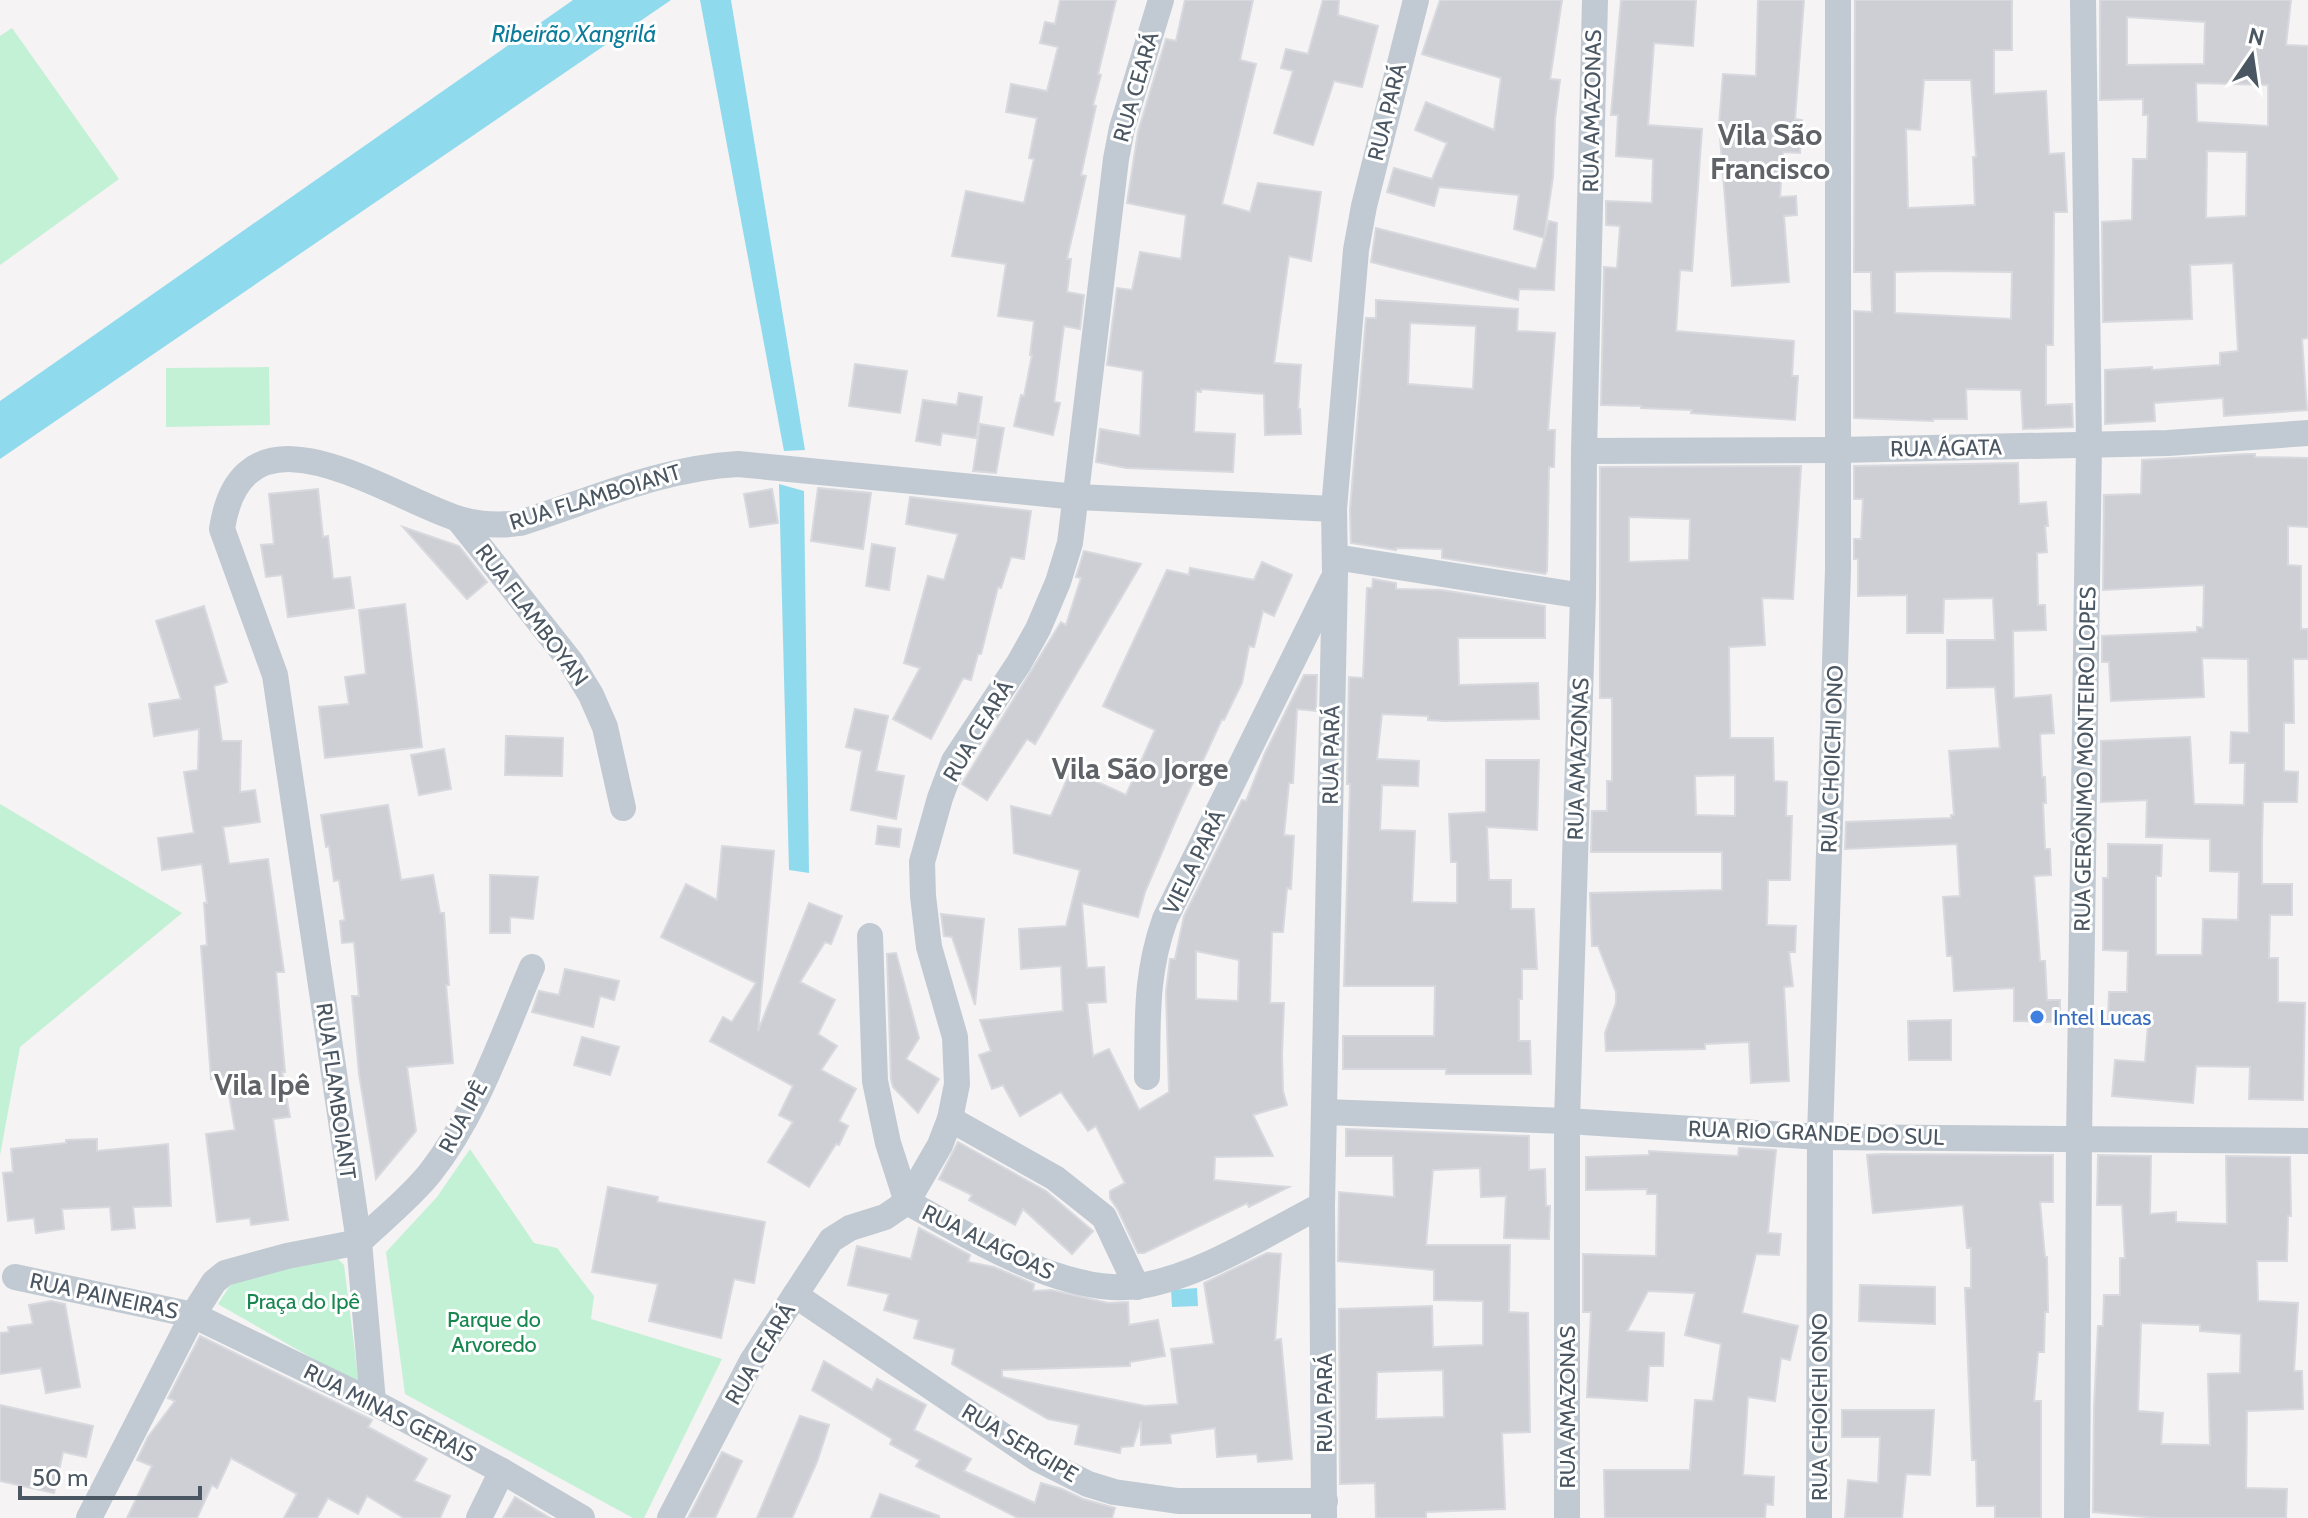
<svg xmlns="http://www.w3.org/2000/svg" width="2308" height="1518" font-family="Cabin,sans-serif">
<rect width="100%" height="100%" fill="#f5f3f3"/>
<g fill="#c3f1d5">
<path d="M12 28 119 179 0 265V36Z"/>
<path d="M269 367 270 425 166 427V368Z"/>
<path d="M0 804 182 913 20 1047 0 1155Z"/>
<path d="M470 1149 534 1243 557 1248 594 1296 591 1319 722 1359 644 1518H633L405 1394 386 1252 437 1197Z"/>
<path d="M338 1259 344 1265 359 1385 218 1304 237 1275Z"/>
</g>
<g fill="#90daee">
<path d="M573 0H671L0 459V401Z"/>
<path d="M700 0H731L805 450 784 451Z"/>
<path d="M779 484 804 491 809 873 789 870Z"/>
<path d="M1197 1288 1198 1306 1172 1307 1171 1290Z"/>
</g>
<g fill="#cdcfd5" stroke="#d7d9de" stroke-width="2" fill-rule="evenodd">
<path d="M1060 0H1116L1098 74 1101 75 1093 105 1096 106 1081 175 1086 176 1067 259H1071L1067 292 1084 295 1080 329 1064 326 1054 402 1060 403 1053 435 1014 426 1021 395 1024 396 1032 355H1030L1034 321 998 316 1006 264 952 256 966 191 1024 203 1034 159 1029 158 1037 118 1006 112 1011 84 1047 91 1058 47 1040 43 1045 22 1055 24Z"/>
<path d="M1185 0H1253L1240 60 1256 64 1222 204 1250 212 1258 183 1321 192 1311 261 1289 256 1274 363 1301 365 1298 409H1300L1301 434 1265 435 1264 394 1201 389V392L1196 391 1194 432 1235 434 1233 472 1126 468 1096 462 1100 429 1140 436 1143 371 1107 365 1117 288 1132 290 1140 252 1181 259 1186 215 1127 203 1138 132 1166 39 1176 41Z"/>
<path d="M1323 0H1339L1338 15 1378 26 1362 87 1334 81 1313 145 1274 133 1293 71 1281 68 1286 49 1308 54Z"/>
<path d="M1440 0H1562L1550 79 1560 80 1555 119 1553 177 1544 238 1514 229 1519 195 1439 187 1434 206 1387 192 1394 168 1432 179 1447 143 1415 130 1426 102 1494 130 1501 78 1422 54Z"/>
<path d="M1621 0H1696L1693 46 1654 43 1648 125 1702 129 1692 271 1680 270 1676 331 1794 341 1792 376H1798L1795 420 1691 413 1692 410 1641 408V406L1601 405 1604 267 1617 268 1620 226 1606 225V201L1652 203 1653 159 1616 156 1618 115H1611Z"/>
<path d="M1758 0H1804L1795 119 1802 120 1800 153 1783 152 1780 197 1796 196 1797 215 1784 216 1789 282 1732 286 1719 125 1723 74 1756 76Z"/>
<path d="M1855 0H2012V50H1994V94L2046 91 2049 154 2064 153 2067 212H2054L2053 345H2046V405L2072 404 2073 427 2023 429 2021 390 1966 389 1967 419H1933V421L1854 418V311L1872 312 1871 272H1854ZM1924 80H1971L1976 157H1973L1975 205 1908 208 1906 129 1920 130ZM1933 271 2012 272 2011 319 1895 313V272Z"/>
<path d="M2100 0H2291L2286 45 2308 46V338L2302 339 2307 410 2224 416 2223 398 2154 403 2155 421 2105 424V370L2152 367V370L2220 365V353L2238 351 2233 263 2190 265 2192 319 2103 322 2102 222 2132 220 2133 159H2147L2148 115H2143V99L2100 100ZM2127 17 2205 22 2204 64 2127 65ZM2196 83 2268 85V126L2197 122ZM2207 151 2247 152 2246 216 2206 218Z"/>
<path d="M1549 221 1557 223 1554 290 1519 289 1518 300 1371 262 1376 228 1536 269Z"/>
<path d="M1376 300 1518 309 1517 331 1555 333 1548 430H1555L1554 467H1549L1547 571 1545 574 1442 558V549L1396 548V550L1351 543 1350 510 1366 318H1376ZM1410 323 1476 326 1473 389 1408 384Z"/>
<path d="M855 364 907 371 900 413 849 406Z"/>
<path d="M959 393 982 397 976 438 942 433 940 445 916 441 923 400 957 405Z"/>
<path d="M980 424 1004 428 996 473 973 471Z"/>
<path d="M2246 454H2255V457L2308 458V527L2288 526V565L2301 566V629H2308V659H2293L2294 723H2284V771L2298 772 2297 802H2263L2262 842V884H2292V915H2270L2269 958H2278V1002L2305 1003 2303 1100 2249 1099 2250 1067 2196 1066 2193 1103 2112 1096 2115 1060 2145 1062 2148 1024 2108 1023 2109 992H2127L2128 951 2103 950V878H2108V844L2162 845 2161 876H2156V955H2202L2203 919 2238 920 2239 872 2210 871V839L2146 837 2147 800 2101 802V741L2190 737 2194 804 2244 805 2245 763H2230L2231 732 2249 733 2248 659 2202 658 2204 697 2111 701 2109 662H2102V636L2197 632V627L2203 628 2204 585 2103 590 2104 495 2141 494 2142 460Z"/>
<path d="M2018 463 2019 504 2046 502 2048 526H2045L2047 552 2037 553 2038 605H2045L2046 630 2013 631 2014 698 2051 695 2054 733 2040 734 2042 777H2045L2046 803H2043L2045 849H2050L2051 875 2034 876 2040 961H2045L2047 1000H2060V1022L2014 1021V988L1954 991 1952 956H1947L1943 897 1960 896 1957 844 1845 849 1846 822 1951 818V815H1954L1949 751 2000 748 1995 687 1947 688V640H1995L1993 598 1944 599 1943 633H1907V595L1858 596V559H1854V539H1861L1863 499H1854V466Z"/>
<path d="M1801 466 1793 599 1762 598 1765 645 1729 647 1730 738H1773L1774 781 1787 782 1786 816H1792L1790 880H1768L1767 925 1796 926 1795 952H1789L1793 986 1784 987 1789 1081 1751 1083 1749 1042 1705 1044V1049L1606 1051 1605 1033 1616 1003V992L1598 946H1592L1590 893 1722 890V852H1591L1592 811H1607V781H1612V698H1600V467ZM1629 517 1690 519 1689 560 1629 562ZM1735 775V816L1696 815 1695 776Z"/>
<path d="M818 488 871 493 863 549 811 541Z"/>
<path d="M318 489 323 537 328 536 333 579 350 577 354 608 288 617 282 575 266 577 261 545 274 544 269 494Z"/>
<path d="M772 489 778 523 750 527 744 494Z"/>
<path d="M910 497 1031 511 1024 559 1011 557 1001 588 998 587 981 654H978L971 680 963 678 931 739 893 719 920 668 904 663 928 576 944 580 958 534 906 524Z"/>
<path d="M403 527 459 546 487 582 467 599Z"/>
<path d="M872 544 895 548 889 590 866 586Z"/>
<path d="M1084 551 1141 564 1035 744 1027 739 987 800 962 784 963 782 1061 622 1066 625 1081 578 1076 577Z"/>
<path d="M1262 562 1292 575 1274 616 1263 611 1254 647 1249 646 1242 683 1224 720 1222 719 1177 817 1145 892 1138 917 1082 903 1087 968 1104 967 1106 1002 1087 1003 1093 1056 1109 1049 1139 1110 1169 1092 1166 992 1170 959H1175L1184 916 1242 800 1246 801 1265 753 1304 675H1317L1316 711 1297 709 1293 783H1289L1284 835 1294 836 1291 889 1287 888 1283 932H1272L1270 1003H1284L1282 1054 1283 1091 1287 1105 1253 1115 1273 1156 1215 1157 1214 1180 1289 1187 1249 1207 1247 1203 1144 1253H1138L1118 1210 1110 1198V1191L1125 1183 1096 1126 1088 1131 1061 1092 1020 1116 1003 1085 992 1089 979 1055 991 1051 980 1020 1063 1011 1061 966 1021 969 1019 929 1066 926 1080 870 1014 853 1011 806 1051 816 1071 770 1126 795 1155 730 1103 706 1167 570 1189 575 1190 568 1254 580ZM1196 951 1239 960 1238 1001 1196 999Z"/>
<path d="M1373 579 1396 583V589L1441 590 1545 606V638H1458L1459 685 1538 683 1539 719 1445 721 1428 720V716L1382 714 1377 759 1419 761 1418 786 1382 785 1380 830 1415 831 1412 902 1457 903V862H1451L1449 814 1486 812V760H1539L1537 830 1487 827 1489 880H1511V909H1534L1537 969H1522V999H1519V1041H1530L1531 1074H1446V1069H1343V1036H1434L1435 986H1344L1350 784H1347L1349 677 1363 678 1367 588H1372Z"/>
<path d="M405 604 422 747 325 758 319 707 349 704 345 677 366 674 359 610Z"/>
<path d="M204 606 227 682 214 686 222 741H241L240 792 255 790 260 822 223 827 229 864 268 859 284 972H276L285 1072H282L290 1117 273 1119 288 1220 251 1225 250 1218 217 1222 206 1134 235 1130 226 1077 211 1079 201 946 207 945 204 903H207L202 864 162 870 158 838 194 833 184 772 198 770 199 729 154 736 149 704 181 699 156 621Z"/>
<path d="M855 709 888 716 876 771 904 776 896 819 851 810 862 751 846 747Z"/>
<path d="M506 736 563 738 562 776 505 775Z"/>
<path d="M444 749 451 789 419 795 411 755Z"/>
<path d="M388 805 401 880 433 875 440 913H444L449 985H446L453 1063 407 1067 416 1131 376 1179 359 1074 352 996H359L354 942 342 943 340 921 345 920 339 880 334 881 329 846 326 847 321 815Z"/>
<path d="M878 826 901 829 899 847 876 844Z"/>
<path d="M722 846 774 851 758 1031 809 903 842 916 831 944 825 942 800 982 835 1000 818 1034 837 1046 821 1070 856 1089 839 1121 848 1126 839 1145 836 1144 809 1187 768 1162 793 1122 779 1115 793 1086 710 1041 723 1017 732 1022 756 983 661 937 686 884 717 900Z"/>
<path d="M490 875 538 877 533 919 510 917V933H490Z"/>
<path d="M941 914 984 919 975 1005 952 937 944 936Z"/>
<path d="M896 953 919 1038 906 1059 939 1079 918 1113 893 1087 891 1079 887 954Z"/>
<path d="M565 969 619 981 614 1000 600 996 593 1027 532 1012 539 991 559 995Z"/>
<path d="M1951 1020V1060H1909L1908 1021Z"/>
<path d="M582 1037 619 1047 610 1075 574 1065Z"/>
<path d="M1346 1129 1529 1136V1170L1545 1169 1546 1206H1550L1549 1239 1504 1238 1506 1196 1481 1197 1480 1168 1433 1170 1426 1245H1510L1509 1312 1528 1313 1530 1432 1502 1433 1505 1509 1426 1512V1518H1376L1375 1483 1340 1484 1339 1309 1432 1306 1433 1347 1483 1345V1301L1434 1300V1270L1338 1261 1339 1192 1394 1197 1393 1156H1346ZM1443 1370 1444 1417 1376 1419 1377 1372Z"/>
<path d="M97 1139V1151L168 1144 171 1206 133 1207 135 1228 112 1230 110 1207 62 1209 64 1229 36 1233 34 1218 8 1221 3 1173 13 1172 11 1149 66 1143V1140Z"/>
<path d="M958 1142 1046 1191 1093 1231 1072 1254 1023 1209 1015 1225 969 1200 972 1195 939 1179Z"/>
<path d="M1739 1148 1776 1150 1768 1233 1781 1234 1779 1255 1756 1254 1742 1313 1798 1326 1790 1360 1781 1358 1775 1401 1748 1397 1743 1475 1774 1477 1773 1505 1766 1504 1765 1518H1605L1604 1470H1690L1695 1400 1713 1401 1721 1344 1685 1335 1695 1293 1648 1291 1627 1331 1664 1333 1663 1366H1649L1647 1401 1587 1397 1591 1312H1583V1254L1656 1256 1657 1194H1647V1189L1586 1190V1157L1649 1155V1151L1738 1156Z"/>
<path d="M1881 1154 2053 1155V1202H2040L2045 1257H2047L2048 1312H2045L2044 1352H2038L2034 1401H2041V1518H1995V1506H1977L1976 1460H1972L1965 1288H1971V1248H1967L1963 1205 1873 1213 1867 1155Z"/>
<path d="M2098 1155 2151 1156 2150 1214 2176 1212V1222L2227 1224 2226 1156 2290 1157 2291 1216H2288L2287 1261H2257L2258 1301 2298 1303 2294 1371H2302L2303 1409 2247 1411 2246 1488 2287 1489 2286 1518H2157L2093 1512 2094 1408 2098 1326H2103L2104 1295H2120V1258H2125L2122 1205H2097ZM2141 1323 2200 1325V1331L2241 1334 2240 1373 2208 1374 2210 1445 2161 1444 2163 1413 2138 1411Z"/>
<path d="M608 1187 658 1197 657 1202 765 1222 754 1283 734 1279 721 1338 649 1321 658 1284 592 1272Z"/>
<path d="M919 1228 970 1255 968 1262 994 1267 1034 1284 1033 1291 1051 1290 1108 1303 1128 1302 1129 1325 1158 1320 1165 1356 1130 1362V1366L1002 1370V1377L1145 1406 1178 1404 1171 1349 1214 1344 1204 1283 1267 1253 1281 1254 1275 1340 1281 1339 1292 1459 1258 1462 1257 1454 1217 1457 1215 1428 1170 1434 1171 1443 1141 1445V1421L1133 1446 1121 1447 1120 1453 1075 1444 1079 1425 1048 1419 952 1364 955 1349 914 1338 919 1320 884 1310 889 1294 848 1285 857 1246 911 1259Z"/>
<path d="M1860 1285 1935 1287V1324L1859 1321Z"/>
<path d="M51 1301 65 1304 80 1387 46 1393 41 1368 0 1374V1333L9 1332 8 1327 33 1324 29 1305Z"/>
<path d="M200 1336 372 1420 368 1427 427 1459 414 1481 450 1496 440 1518H404L367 1496 358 1514 328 1498 317 1518H284L297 1494 231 1458 217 1488 212 1485 197 1518H127L152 1466 137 1460 148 1437 175 1401 168 1398Z"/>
<path d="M824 1361 872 1390 877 1379 926 1405 914 1430 971 1459 964 1471 1035 1503 1041 1483 1062 1489 1083 1499 1115 1508 1112 1518H1018L916 1466 920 1460 890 1444 892 1439 812 1390Z"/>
<path d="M0 1405 93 1426 86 1457 63 1452 54 1493 0 1481Z"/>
<path d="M1842 1410H1934L1930 1475 1906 1474 1902 1518H1845L1848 1480 1878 1483 1880 1437H1842Z"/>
<path d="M800 1416 829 1425 817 1462 792 1518H757Z"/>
<path d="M722 1452 742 1461 715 1518H688Z"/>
<path d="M880 1494 939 1516V1518H871Z"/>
<path d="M515 1497 550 1518H503Z"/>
</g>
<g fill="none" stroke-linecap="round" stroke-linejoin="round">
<g stroke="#c1cad2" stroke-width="26">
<path d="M1584 451 1838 450 2168 443 2308 433"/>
<path d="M458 519 571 662 591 695 605 727 623 808"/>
<path d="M1335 557 1583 596"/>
<path d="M870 936 875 1081 888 1143 907 1202C970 1236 1064 1297 1139 1286 1200 1277 1267 1233 1322 1205"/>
<path d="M1147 1077C1148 1020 1145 975 1165 919L1332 581"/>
<path d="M1325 1112 1567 1121 1820 1137 2308 1141"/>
<path d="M950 1119 1055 1178 1104 1217 1137 1287"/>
<path d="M359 1242C382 1220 410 1198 430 1173 477 1113 502 1037 532 967"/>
<path d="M15 1277 193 1315 373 1402 502 1471 582 1518"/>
<path d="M795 1295 1036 1458 1088 1484 1114 1492 1178 1501H1325"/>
<path d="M373 1402 359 1242 275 675 222 529C243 391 386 496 459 519 480 525 499 526 520 523 592 500 662 468 738 464L1077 497 1334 509"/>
<path d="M89 1518 193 1315 214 1282 225 1273 287 1256 359 1242"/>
<path d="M479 1518 502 1471"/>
<path d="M670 1518 752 1361 831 1240 850 1228 885 1217 907 1202 940 1145 950 1119 957 1084 955 1037 929 947 923 896 922 862 940 798 954 761 1019 663 1038 629 1058 582 1070 543 1116 159 1122 128 1161 0"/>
<path d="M1324 1518 1322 1205 1335 574 1334 509 1356 250 1364 206 1416 0"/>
<path d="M1567 1518V1121L1583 596 1584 451 1595 0"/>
<path d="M1819 1518 1820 1137 1838 569V0"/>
<path d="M2077 1518 2079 1140 2089 445 2083 0"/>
</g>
</g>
<circle fill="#3f7fe0" stroke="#fff" stroke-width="3" cx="2037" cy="1017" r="8"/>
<g text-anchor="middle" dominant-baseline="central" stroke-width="6" stroke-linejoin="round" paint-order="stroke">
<g font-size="22" fill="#4a5661" stroke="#fff">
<text transform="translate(1136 87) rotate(-74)">RUA CEARÁ</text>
<text transform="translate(1592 111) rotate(-89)">RUA AMAZONAS</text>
<text transform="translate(1387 112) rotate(-76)">RUA PARÁ</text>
<text transform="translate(1946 448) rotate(-1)">RUA ÁGATA</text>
<text transform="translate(595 497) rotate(-17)">RUA FLAMBOIANT</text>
<text transform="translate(532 615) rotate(53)">RUA FLAMBOYAN</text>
<text transform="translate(978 731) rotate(-59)">RUA CEARÁ</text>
<text transform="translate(1331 755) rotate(-89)">RUA PARÁ</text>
<text transform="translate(1578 759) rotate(-88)">RUA AMAZONAS</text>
<text transform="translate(1832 759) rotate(-88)">RUA CHOICHI ONO</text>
<text transform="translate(2085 759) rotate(-89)">RUA GERÔNIMO MONTEIRO LOPES</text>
<text transform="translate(1194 862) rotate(-64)">VIELA PARÁ</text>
<text transform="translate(336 1091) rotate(82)">RUA FLAMBOIANT</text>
<text transform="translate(463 1117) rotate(-62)">RUA IPÊ</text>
<text transform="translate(1816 1133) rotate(2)">RUA RIO GRANDE DO SUL</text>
<text transform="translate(988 1242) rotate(26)">RUA ALAGOAS</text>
<text transform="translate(104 1296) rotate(12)">RUA PAINEIRAS</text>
<text transform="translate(760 1354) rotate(-59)">RUA CEARÁ</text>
<text transform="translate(1324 1403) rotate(-90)">RUA PARÁ</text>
<text transform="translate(1567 1407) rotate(-90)">RUA AMAZONAS</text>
<text transform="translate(1819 1407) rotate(-90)">RUA CHOICHI ONO</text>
<text transform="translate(390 1413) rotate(27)">RUA MINAS GERAIS</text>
<text transform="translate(1020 1443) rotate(31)">RUA SERGIPE</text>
</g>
<g font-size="22" fill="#366cbe" stroke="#fff" text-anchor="start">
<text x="2053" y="1017">Intel Lucas</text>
</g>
<g font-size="22" fill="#17864f" stroke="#fff">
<text x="303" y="1301">Praça do Ipê</text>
<text x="494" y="1319">Parque do<tspan x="494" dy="25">Arvoredo</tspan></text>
</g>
<g font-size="24" font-style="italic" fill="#0c7c9b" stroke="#fff">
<text x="574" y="33">Ribeirão Xangrilá</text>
</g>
<g font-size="30" font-weight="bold" fill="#5f6368" stroke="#fff">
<text x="1770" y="134">Vila São<tspan x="1770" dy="34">Francisco</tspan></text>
<text x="1140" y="768">Vila São Jorge</text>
<text x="262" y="1084">Vila Ipê</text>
</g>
</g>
<g transform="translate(2252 56) rotate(13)" stroke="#ffffff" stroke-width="6" paint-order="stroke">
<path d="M0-6L14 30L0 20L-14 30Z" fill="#4a5661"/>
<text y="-12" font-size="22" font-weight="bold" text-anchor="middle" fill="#4a5661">N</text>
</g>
<path d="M20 1486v12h180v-12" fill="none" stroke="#4a5661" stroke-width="4"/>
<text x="32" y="1486" font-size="24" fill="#4a5661" stroke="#ffffff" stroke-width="6" paint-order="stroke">50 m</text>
</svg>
